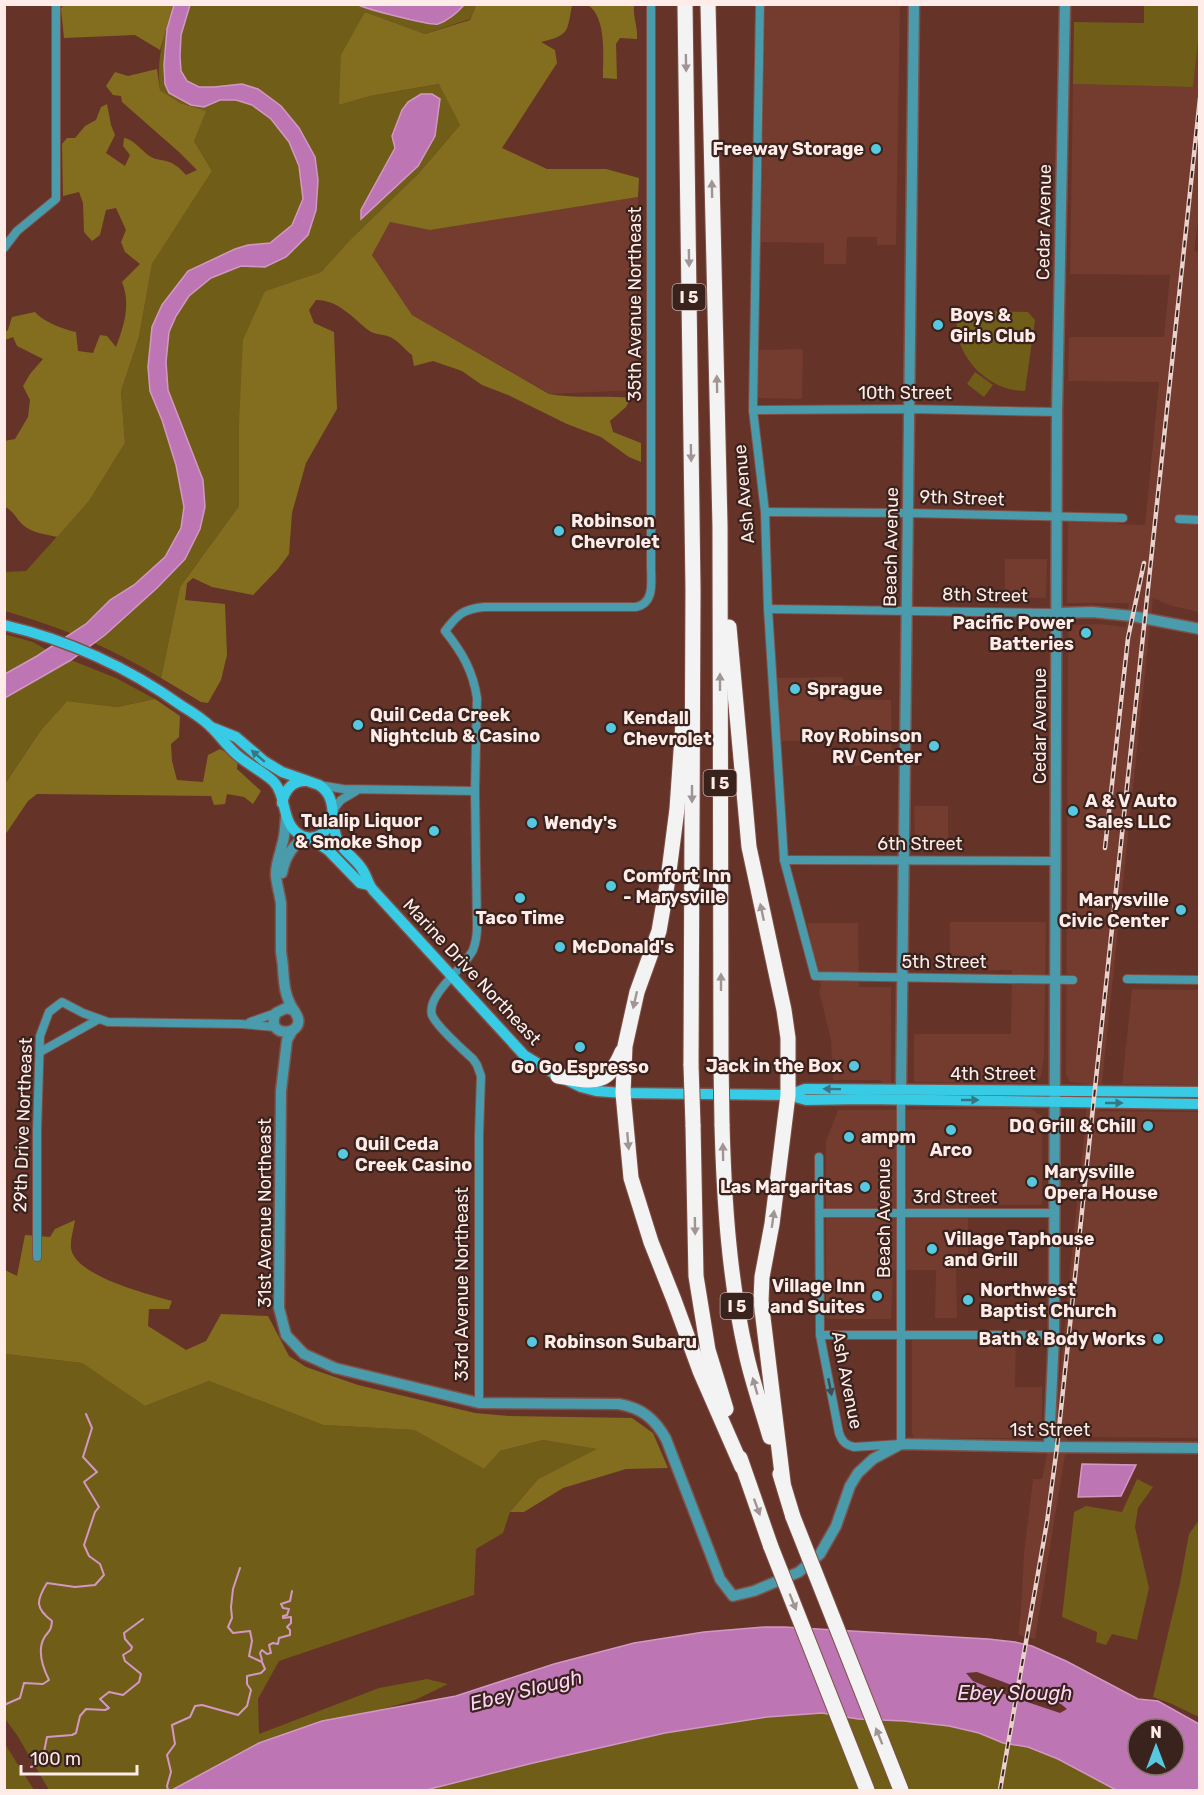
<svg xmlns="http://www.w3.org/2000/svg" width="1204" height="1795" font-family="Rubik,sans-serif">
<rect width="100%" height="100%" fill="#653328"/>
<g fill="#743b2f">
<path d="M765 5H900L896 245H877V237H847L846 264H824V243L761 242Z"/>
<path d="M1199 32 1200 205 1194 251 1200 252 1199 612 1172 606 1153 598 1099 1111 1199 1112V1438L1068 1437 1035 1639 1018 1635 1021 1611 1024 1553 1033 1479H1042L1057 1407 1074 1230 1085 1129 1088 1084 1070 1082 1066 1074 1068 625 1099 624 1126 627 1129 603H1067L1068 520H1117V524L1145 525 1159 382 1068 381 1069 337H1164L1170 275 1070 274 1073 84 1193 87Z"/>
<path d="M638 197 637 390 550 394 412 315 372 255 390 222 430 230Z"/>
<path d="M803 349 802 399 758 398 757 350Z"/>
<path d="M1005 559H1047L1046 598 1005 597Z"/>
<path d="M843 677V700H891L892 764 850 766 849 741H781L777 678Z"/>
<path d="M914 806H948V851L915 850Z"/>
<path d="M950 922H1046L1044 1056 1041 1077 1036 1082 1029 1083 914 1082V1034H1011L1012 970H950Z"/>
<path d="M807 923H858L859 987H891V1083H883L880 1080H833L831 1040 819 991 821 986Z"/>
<path d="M1132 989 1199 990V1085L1122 1084Z"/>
<path d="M1031 1109 1042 1116V1205H968V1269H956L957 1318H935L936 1270H893L891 1319H828L826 1317V1141L838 1110Z"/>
<path d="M912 1339 1016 1340 1015 1387H1042V1438H914L912 1434Z"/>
</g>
<g fill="#705d17">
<path d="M173 5H476L470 19 425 34 365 12 339 105 370 96 440 84 460 125 419 173 350 240 321 272 265 291 239 424V506L180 587 161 678C112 648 60 627 5 611L4 572 26 571 89 501 125 443 121 391 139 337 152 264 212 171 194 141 205 111 180 103 160 90C156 56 164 36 173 5Z"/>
<path d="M1144 5H1199V32L1193 87 1073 84 1074 22 1144 23Z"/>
<path d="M960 310 1028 312 1035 320 1025 391C994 391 967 368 958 338 956 329 955 318 960 310Z"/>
<path d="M975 372 993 385 984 397 967 384Z"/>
<path d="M4 634 33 642 47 650 5 674Z"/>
<path d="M71 660 116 678 155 699 117 707 67 701 41 730 5 784V698Z"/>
<path d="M5 1354 82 1363 145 1406 209 1381 323 1425 414 1430 484 1469 500 1451 543 1440 598 1449 538 1479 510 1512 503 1533 476 1549 474 1595 279 1661 258 1699 259 1734 379 1688 427 1679 448 1684 415 1700 347 1719 189 1790H49L17 1735 5 1719Z"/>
<path d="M1137 1479 1153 1487 1138 1508 1135 1527 1149 1588 1137 1640 1112 1634 1106 1645 1096 1642 1097 1632 1062 1617 1074 1512 1086 1506 1122 1512Z"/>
<path d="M1199 1520V1717L1172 1704 1153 1697 1180 1583 1189 1534Z"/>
<path d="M776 1707 933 1718 980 1733 1003 1743 1028 1747 1058 1759 1116 1790H404Z"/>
<path d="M5 1744 34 1790H5Z"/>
</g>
<g fill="#836e20">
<path d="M631 4 634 6C633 19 638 26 637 39L620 38 616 44 617 79 603 78C603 57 607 18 588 5Z"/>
<path d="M63 5 173 4V5L160 50 135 35 64 38 61 9Z"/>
<path d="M476 5H572C567 33 569 35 541 42L555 50 557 63 502 148 547 169H606L639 178 638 197 430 230 390 222 372 255 412 315 549 394C576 399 603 395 631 398L626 407 610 421 613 432 641 443V462L629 457 601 437 567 424 508 395 482 385 462 371 433 361 414 366 412 355C405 350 398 340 390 337 383 334 374 335 368 330 352 317 338 300 316 300L309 310 314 323 334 332 337 409 306 463 292 513 289 554 278 569 253 595 212 587 193 578 187 583 185 600 225 604 227 655 221 680 208 703 201 702 161 678 180 587 239 506V424L243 340 265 291 321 272 350 240 419 173 460 125 439 84 370 96 339 105 341 55 365 12 425 34 470 20Z"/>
<path d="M157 69 160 90 180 103 206 111 194 141 212 171 152 264 139 337 121 391 125 443 89 501 57 537C45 534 32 533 23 525 16 519 14 511 5 507L4 441 15 439 28 417 30 400 23 386 30 374 43 359 17 346 13 337 5 340V332L8 330 12 317 35 312C42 321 65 330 76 332L78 351 93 353 100 335 107 336 116 347C124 326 131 304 122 282L140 264 125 252 121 242 126 230 116 208 106 210 100 235 92 241 84 232 83 203 79 192 63 196 62 144 67 138H75L85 126 96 120 101 107 107 104 111 125 115 135 106 153 125 166 130 155 123 146 124 138C137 140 144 156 156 159 159 160 163 160 166 161 174 163 180 168 186 175L197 170 179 152 122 102 121 96 113 95 106 86 115 72 128 76Z"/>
<path d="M155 699 180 716 179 737 171 744 172 761 177 780 203 782 208 755 220 749 238 759 237 769 261 791 253 804 244 797 227 794 225 804 214 805 211 796 37 794 28 801 5 835V784L41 730 67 701 117 707Z"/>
<path d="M75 1220C74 1228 70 1240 71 1248 74 1276 148 1294 172 1301L169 1309H149L148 1326 186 1350 206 1341 221 1314 268 1316 289 1356 306 1367 358 1385 475 1413 509 1416 632 1418 653 1433 668 1468 626 1469 563 1488 524 1512H510L538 1479 597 1449 543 1440 500 1451 484 1469 414 1430 323 1425 209 1381 145 1406 82 1363 5 1354V1270L17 1276 25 1235 50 1237 55 1229Z"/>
</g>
<g fill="#be75b3" stroke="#d298c3" stroke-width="1.5" fill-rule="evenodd">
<path d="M412 4 464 5C457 13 449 20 438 24 431 26 366 9 359 5Z"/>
<path d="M174 5H190L181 35 180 56 181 71 187 81 199 87H214L242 84 258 89 281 106 299 128 315 157 318 180 316 210 308 235 286 257 265 267 241 266 211 278 189 296 176 316 169 332 166 362 168 390 203 480 205 507 200 529 185 559 157 588 105 635 71 660 5 698V674L37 656 86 624 110 600 134 585 165 557 181 528 184 507 176 465 162 420 150 391 148 367 152 327 162 305 188 271 235 249 248 245 270 243 292 225 303 199 299 166 289 142 271 119 252 105 236 100H220L204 107 191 105 169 93 165 84 164 65 167 29Z"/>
<path d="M421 94H432L440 99 435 136 418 166 361 219V210L395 148 392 136 402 110 408 102Z"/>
<path d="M1082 1464 1136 1465 1121 1496 1078 1497Z"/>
<path d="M765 1627H784L988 1639 1015 1642 1032 1646 1066 1661 1138 1699 1158 1701 1199 1724V1790H1116L1058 1759 1028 1747 1003 1743 979 1733 949 1726 904 1721 858 1719 822 1713 767 1717 665 1733 533 1763 426 1790H172L259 1743 322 1721 456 1696 554 1664 634 1643 704 1632ZM1138 1729H1174V1765H1138Z"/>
</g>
<path fill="#653328" d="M977 1672 1061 1704 1067 1709 1060 1713 1009 1696 973 1681 966 1673Z"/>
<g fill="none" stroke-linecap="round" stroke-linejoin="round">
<g stroke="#d298c3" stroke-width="2">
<path d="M262 1660 260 1653 262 1650 267 1654 271 1653 269 1645 273 1643 278 1644 279 1638 290 1635V1630L287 1627 291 1623V1617L283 1618V1616L287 1615 289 1609 283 1608 281 1604 290 1601 292 1591"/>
<path d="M4 1705 20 1698 24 1683 43 1684 49 1680C43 1668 37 1651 44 1638 49 1630 51 1632 52 1621 35 1608 36 1601 47 1583L75 1587 95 1585 104 1575 100 1564 89 1556 84 1545 95 1512 99 1507 84 1482 97 1472 83 1457 92 1428 86 1414"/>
<path d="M31 1767 42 1762 47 1737 72 1735 76 1733 80 1716 86 1709 105 1710 109 1708 100 1699 109 1692 123 1695 139 1682 141 1674 125 1661 123 1655 131 1650 132 1647 125 1639 124 1633 143 1619"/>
<path d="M168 1790 167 1786 171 1772 167 1755 175 1744 172 1725 190 1717 195 1706 202 1705 238 1715 247 1706 251 1690 247 1684V1676L261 1673 265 1669 262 1662 249 1656 252 1641 250 1631 233 1633 228 1627 232 1618 231 1607 233 1589 240 1568"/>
</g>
<defs>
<g id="minor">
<path d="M760 4 753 410 765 512 768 609 784 860 815 976 1073 980"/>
<path d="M4 248 17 231 56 199V4"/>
<path d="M753 410 909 409 1057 412"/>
<path d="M765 512 908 513 1123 518"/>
<path d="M1179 519 1200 520"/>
<path d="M768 609 1057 613"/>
<path d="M319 785 343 789 475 791"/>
<path d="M333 810 341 800 356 791"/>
<path d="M784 860 1056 861"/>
<path d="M1127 979 1200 980"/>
<path d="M250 1022 276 1013"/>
<path d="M40 1052 99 1019"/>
<path d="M819 1157 820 1335 839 1433C842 1442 846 1445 854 1447L901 1444V1099"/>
<path d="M820 1213H1055"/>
<path d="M37 1257V1130L40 1036 49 1012 62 1002 83 1013 108 1022 241 1024 275 1027"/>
<path d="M820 1335H1054"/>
<path d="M479 1403V1135L481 1076 477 1065 473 1059C463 1050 436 1026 432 1015 426 995 465 967 473 950 476 942 477 934 477 927L475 791 477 698C473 671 462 652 445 631 457 615 463 609 484 607H636C655 603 651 582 651 566V4"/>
</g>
<g id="tertiary">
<path d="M1057 613 1092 612 1132 616 1200 629"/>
<path d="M286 817C285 827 285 836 282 845 280 855 275 866 276 876 277 886 280 895 281 904 281 919 281 935 281 950 281 956 283 962 283 968 284 985 285 998 295 1012 311 1036 263 1040 276 1013L286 1008 293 1010"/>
<path d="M282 873C285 857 292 845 306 837"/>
<path d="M292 1031 287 1040 281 1091 279 1308 286 1335 304 1354 335 1368 479 1403 619 1404C642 1408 655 1419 666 1439L720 1579 733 1596 754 1591 799 1572 820 1554 836 1526 850 1486 858 1473 873 1459 901 1444 1049 1447 1200 1448"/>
<path d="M901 1090 914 4"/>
<path d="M1049 1447 1054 1335 1057 412 1065 4"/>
</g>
<g id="secondary">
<path d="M4 625C68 640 129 668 182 706 192 712 203 719 211 727 220 736 227 746 236 754 247 764 262 771 273 781 288 796 280 825 302 836 317 842 328 831 333 818"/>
<path d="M211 727 236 737 264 761 282 772 319 785C340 799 328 821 338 841 343 851 356 859 362 869 367 876 368 884 373 890L524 1055 558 1076 581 1087 596 1091 623 1093 788 1095 806 1100 863 1099 1200 1104"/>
<path d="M282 803C285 790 292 781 305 781"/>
<path d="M310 838 328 850 360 883 369 885"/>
<path d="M789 1095 805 1089 1200 1092"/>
</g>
<g id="motorway">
<path d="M685 4 693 589 691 1065"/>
<path d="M708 4 720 526 721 1061"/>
<path d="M729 627 749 847 784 1010 788 1038V1095L772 1224 762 1277 761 1301 783 1482"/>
<path d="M683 723 677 809 668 879 659 931 637 992 625 1046 623 1093 631 1178 651 1242 674 1300 700 1371 742 1467"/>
<path d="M558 1076C592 1081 607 1088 622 1052"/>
<path d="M722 1124C724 1200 729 1278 746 1353 752 1381 762 1409 770 1437"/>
<path d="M693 1125 696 1276 708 1350 726 1409"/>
<path d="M740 1458 771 1547"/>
<path d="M780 1474 793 1517"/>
</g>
</defs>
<use href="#minor" stroke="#7e5047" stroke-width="10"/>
<use href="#tertiary" stroke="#7e5047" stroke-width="13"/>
<use href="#secondary" stroke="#7e5047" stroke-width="13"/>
<use href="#motorway" stroke="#7e5047" stroke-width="17"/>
<use href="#minor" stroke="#4a9bab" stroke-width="8"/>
<use href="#tertiary" stroke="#4a9bab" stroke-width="10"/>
<use href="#secondary" stroke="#38cbe5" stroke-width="10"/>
<use href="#motorway" stroke="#f3f3f3" stroke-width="15"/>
<defs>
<g id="rail">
<path d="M1105 848 1128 638 1144 563"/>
<path d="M1000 1790 1047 1522 1057 1447 1200 98"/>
</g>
</defs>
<use href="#rail" stroke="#e9d1cc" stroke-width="4.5"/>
<use href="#rail" stroke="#3a221d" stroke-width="2" stroke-dasharray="7" stroke-linecap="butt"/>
<defs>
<g id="motorway-bridge">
<path d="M721 1061 722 1124"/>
<path d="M691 1065 693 1125"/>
<path d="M793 1517 901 1790"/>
<path d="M771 1547 867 1790"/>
</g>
</defs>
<use href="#motorway-bridge" stroke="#7e5047" stroke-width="17" stroke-linecap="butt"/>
<use href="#motorway-bridge" stroke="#f3f3f3" stroke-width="15"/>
</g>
<defs><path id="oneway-solid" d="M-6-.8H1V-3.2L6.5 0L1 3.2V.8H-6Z" transform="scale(1.5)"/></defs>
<g fill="#a09593">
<use href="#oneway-solid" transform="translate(686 63) rotate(89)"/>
<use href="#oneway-solid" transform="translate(712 189) rotate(-91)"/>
<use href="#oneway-solid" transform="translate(689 258) rotate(89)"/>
<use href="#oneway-solid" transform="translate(717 384) rotate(-91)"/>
<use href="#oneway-solid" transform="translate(691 453) rotate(89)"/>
<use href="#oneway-solid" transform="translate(720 682) rotate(-90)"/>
<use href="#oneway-solid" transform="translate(692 794) rotate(90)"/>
<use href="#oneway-solid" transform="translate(762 912) rotate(-102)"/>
<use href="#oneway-solid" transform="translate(721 982) rotate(-90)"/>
<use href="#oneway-solid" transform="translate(635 1000) rotate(103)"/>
<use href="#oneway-solid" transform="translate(628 1141) rotate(85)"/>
<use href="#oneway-solid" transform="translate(723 1152) rotate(-91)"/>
<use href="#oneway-solid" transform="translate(773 1219) rotate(-82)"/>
<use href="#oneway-solid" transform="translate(695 1226) rotate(89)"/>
<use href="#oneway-solid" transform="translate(755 1386) rotate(-106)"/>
<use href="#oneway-solid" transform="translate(757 1507) rotate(70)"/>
<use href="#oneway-solid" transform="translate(793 1602) rotate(68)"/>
<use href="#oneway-solid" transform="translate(879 1736) rotate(-112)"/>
</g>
<g fill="#397681">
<use href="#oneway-solid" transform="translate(258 756) rotate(-139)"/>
<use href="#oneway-solid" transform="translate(832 1089) rotate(-179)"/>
<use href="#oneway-solid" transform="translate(970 1100)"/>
<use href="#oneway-solid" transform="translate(1114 1103)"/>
</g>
<use fill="#404c4f" href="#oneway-solid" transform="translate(830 1387) rotate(79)"/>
<g fill="#56c9e0" stroke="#3a221d" stroke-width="2">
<circle cx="876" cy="149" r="6"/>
<circle cx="938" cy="325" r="6"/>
<circle cx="559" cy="531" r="6"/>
<circle cx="1086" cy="633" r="6"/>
<circle cx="795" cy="689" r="6"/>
<circle cx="358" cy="725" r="6"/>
<circle cx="611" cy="728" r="6"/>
<circle cx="934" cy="746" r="6"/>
<circle cx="1073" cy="811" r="6"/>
<circle cx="532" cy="823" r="6"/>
<circle cx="434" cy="831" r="6"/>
<circle cx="611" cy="886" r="6"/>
<circle cx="520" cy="898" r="6"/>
<circle cx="1181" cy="910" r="6"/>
<circle cx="560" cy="947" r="6"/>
<circle cx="580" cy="1047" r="6"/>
<circle cx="854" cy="1066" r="6"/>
<circle cx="1148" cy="1126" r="6"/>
<circle cx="951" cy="1130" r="6"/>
<circle cx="849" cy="1137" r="6"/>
<circle cx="343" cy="1154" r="6"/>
<circle cx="1032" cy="1182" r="6"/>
<circle cx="865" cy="1187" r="6"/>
<circle cx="932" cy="1249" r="6"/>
<circle cx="877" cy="1296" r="6"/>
<circle cx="968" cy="1300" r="6"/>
<circle cx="1158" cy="1339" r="6"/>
<circle cx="532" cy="1342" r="6"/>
</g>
<g text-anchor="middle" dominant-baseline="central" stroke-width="4.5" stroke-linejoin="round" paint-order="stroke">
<g fill="#3a221d" stroke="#c4afaa" stroke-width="1.5">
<rect x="672.5" y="284" width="33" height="26" rx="4.5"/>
<rect x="703.5" y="770" width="33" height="26" rx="4.5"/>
<rect x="720.5" y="1293" width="33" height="26" rx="4.5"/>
</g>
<g font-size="16" font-weight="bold" fill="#ffebe7">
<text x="689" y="297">I 5</text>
<text x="720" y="783">I 5</text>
<text x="737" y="1306">I 5</text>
</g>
<g font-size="18" font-weight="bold" fill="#ffebe7" stroke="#3a221d" text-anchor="start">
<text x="864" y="149" text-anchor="end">Freeway Storage</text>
<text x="950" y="315">Boys &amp;<tspan x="950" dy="21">Girls Club</tspan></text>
<text x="571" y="521">Robinson<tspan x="571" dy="21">Chevrolet</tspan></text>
<text x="1074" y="623" text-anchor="end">Pacific Power<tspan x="1074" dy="21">Batteries</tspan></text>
<text x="807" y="689">Sprague</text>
<text x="370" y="715">Quil Ceda Creek<tspan x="370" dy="21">Nightclub &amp; Casino</tspan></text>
<text x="623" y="718">Kendall<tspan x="623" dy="21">Chevrolet</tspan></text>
<text x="922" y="736" text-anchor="end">Roy Robinson<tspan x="922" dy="21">RV Center</tspan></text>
<text x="1085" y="801">A &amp; V Auto<tspan x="1085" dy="21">Sales LLC</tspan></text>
<text x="422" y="821" text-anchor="end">Tulalip Liquor<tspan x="422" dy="21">&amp; Smoke Shop</tspan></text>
<text x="544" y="823">Wendy's</text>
<text x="623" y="876">Comfort Inn<tspan x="623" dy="21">- Marysville</tspan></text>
<text x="1169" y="900" text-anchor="end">Marysville<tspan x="1169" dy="21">Civic Center</tspan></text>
<text x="520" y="918" text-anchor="middle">Taco Time</text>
<text x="572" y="947">McDonald's</text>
<text x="842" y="1066" text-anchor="end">Jack in the Box</text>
<text x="580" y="1067" text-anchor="middle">Go Go Espresso</text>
<text x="1136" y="1126" text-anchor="end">DQ Grill &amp; Chill</text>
<text x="861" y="1137">ampm</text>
<text x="355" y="1144">Quil Ceda<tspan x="355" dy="21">Creek Casino</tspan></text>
<text x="951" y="1150" text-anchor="middle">Arco</text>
<text x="1044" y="1172">Marysville<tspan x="1044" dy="21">Opera House</tspan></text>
<text x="853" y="1187" text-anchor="end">Las Margaritas</text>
<text x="944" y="1239">Village Taphouse<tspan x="944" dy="21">and Grill</tspan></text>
<text x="865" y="1286" text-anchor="end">Village Inn<tspan x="865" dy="21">and Suites</tspan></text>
<text x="980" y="1290">Northwest<tspan x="980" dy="21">Baptist Church</tspan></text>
<text x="1146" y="1339" text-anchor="end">Bath &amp; Body Works</text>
<text x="544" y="1342">Robinson Subaru</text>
</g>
<g font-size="18" fill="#ffebe7" stroke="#3a221d">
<text transform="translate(1044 222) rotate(-89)">Cedar Avenue</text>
<text transform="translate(635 304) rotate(-90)">35th Avenue Northeast</text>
<text x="905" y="393">10th Street</text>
<text transform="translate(744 494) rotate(-95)">Ash Avenue</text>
<text transform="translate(962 498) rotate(2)">9th Street</text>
<text transform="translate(891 547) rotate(-89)">Beach Avenue</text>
<text transform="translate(985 595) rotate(1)">8th Street</text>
<text transform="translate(1040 726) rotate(-90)">Cedar Avenue</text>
<text x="920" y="844">6th Street</text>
<text x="944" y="962">5th Street</text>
<text transform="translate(472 972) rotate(47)">Marine Drive Northeast</text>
<text x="993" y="1074">4th Street</text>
<text transform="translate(23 1125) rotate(-88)">29th Drive Northeast</text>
<text x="955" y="1197">3rd Street</text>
<text transform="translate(265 1213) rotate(-90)">31st Avenue Northeast</text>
<text transform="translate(884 1218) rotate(-90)">Beach Avenue</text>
<text transform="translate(462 1284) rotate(-90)">33rd Avenue Northeast</text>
<text transform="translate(847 1380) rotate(79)">Ash Avenue</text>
<text x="1050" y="1430">1st Street</text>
</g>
<g font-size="20" font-style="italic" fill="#fdd5f5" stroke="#3a221d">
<text transform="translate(526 1690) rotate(-14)">Ebey Slough</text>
<text x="1015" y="1693">Ebey Slough</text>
</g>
</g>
<rect width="1204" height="1795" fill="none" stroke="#ffebe7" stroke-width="12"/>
<g transform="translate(1156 1747)"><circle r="28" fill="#3a221d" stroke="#89726e" stroke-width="1.5"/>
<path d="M0-4.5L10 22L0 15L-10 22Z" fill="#56c9e0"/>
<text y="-9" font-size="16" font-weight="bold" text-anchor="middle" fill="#ffebe7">N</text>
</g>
<path d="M21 1765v9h116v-9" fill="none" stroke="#ffebe7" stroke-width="3"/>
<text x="30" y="1765" font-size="18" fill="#ffebe7" stroke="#3a221d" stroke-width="4.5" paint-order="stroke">100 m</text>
</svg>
